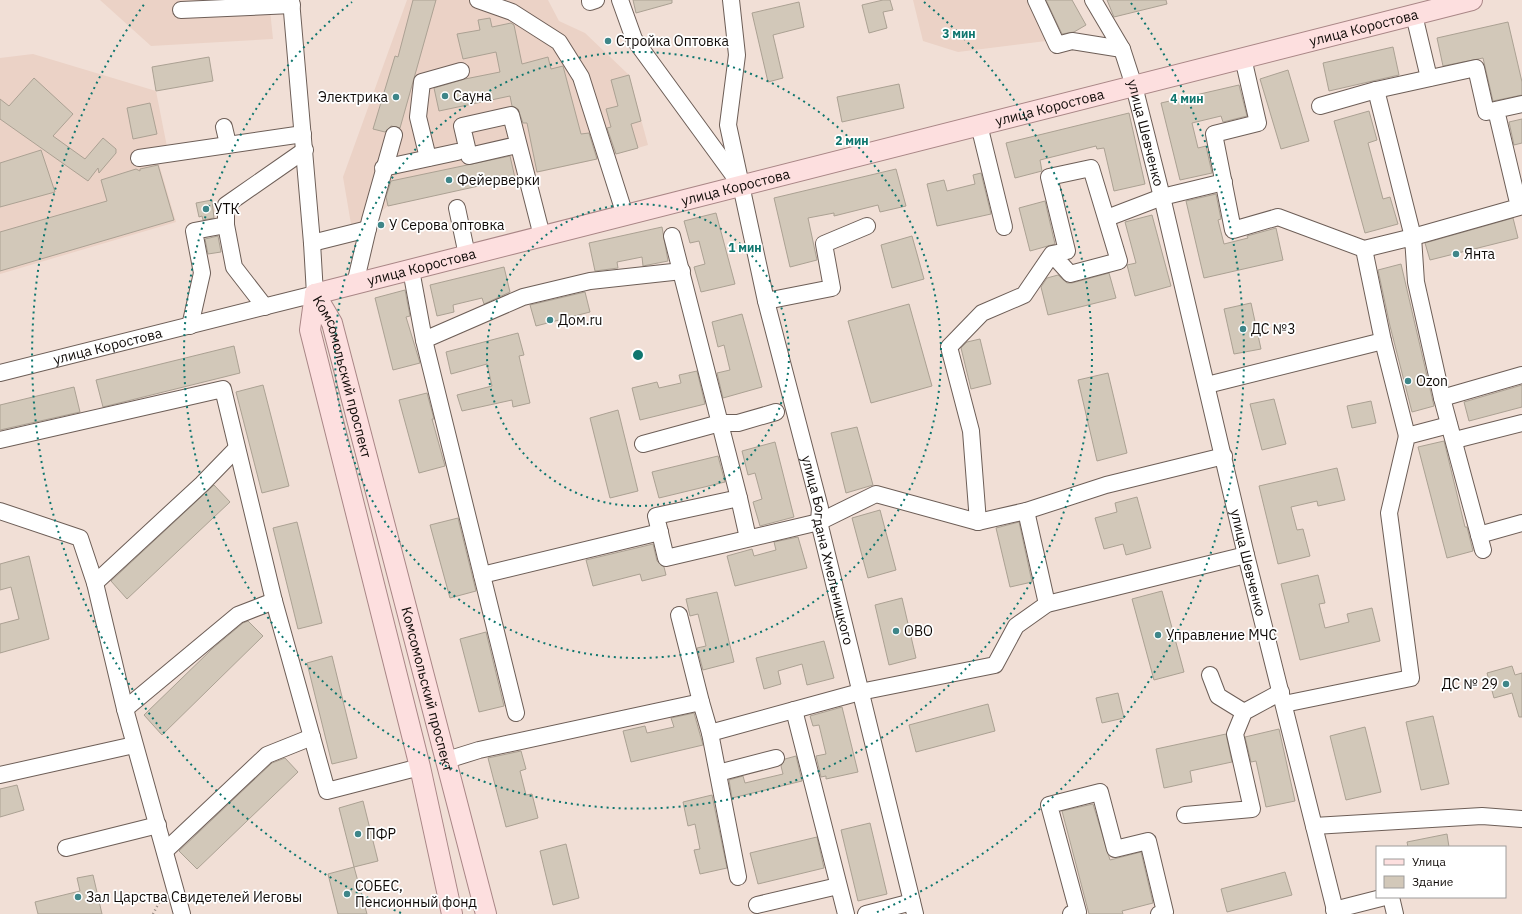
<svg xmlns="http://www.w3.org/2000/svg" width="1522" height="914" font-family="'IBM Plex Sans',sans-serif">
<rect width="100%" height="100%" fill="#f1dfd6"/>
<g fill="#ebd2c6">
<path d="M100 0H269L273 39 151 46Z"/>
<path d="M407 0H548L559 21 585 33 629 75 648 145 603 158 388 206 370 220 351 224 343 177Z"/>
<path d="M913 0H1029L1046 41 958 52 923 41Z"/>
<path d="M33 54 156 91 167 147 158 161 176 222 0 274V58Z"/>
</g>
<g fill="#d2c8b9" stroke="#aba193">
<path d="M413 0H436L400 128 391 126 385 132 373 129 395 56 398 57Z"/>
<path d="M633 0H672V3L636 13Z"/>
<path d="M883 0H890L893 10 883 12 887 28 869 33 862 5Z"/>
<path d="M1046 0H1072L1086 25 1074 32 1062 34Z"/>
<path d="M1107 0H1166L1167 4 1114 17Z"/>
<path d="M799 2 804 27 773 35 783 78 768 82 752 13Z"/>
<path d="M490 18 492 27 511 23 514 25 522 64 548 57 551 69 563 66 581 134 589 133 597 159 537 172 527 123H523L518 109 512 106 510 96 439 111 434 88 465 79 500 72 496 52 463 59 457 34 480 30 478 20Z"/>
<path d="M1508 22 1522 82V95L1493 101 1483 58 1443 66 1437 38Z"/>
<path d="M1393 47 1399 75 1329 91 1323 63Z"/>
<path d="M209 57 213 81 156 91 152 67Z"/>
<path d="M1288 70 1309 141 1281 149 1260 79Z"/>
<path d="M629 75 641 121 631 124 638 148 616 154 607 128 611 127 606 109 618 106 611 80Z"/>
<path d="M34 78 73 114 53 136 85 159 103 138 116 149V153L99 173 98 168 88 181 0 119V99L9 106Z"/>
<path d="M899 84 904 108 842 122 837 97Z"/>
<path d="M1239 85 1247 116 1223 122 1221 116 1192 123 1198 148 1206 146 1212 173 1180 180 1161 103Z"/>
<path d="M150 103 157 134 133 139 127 108Z"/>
<path d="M1369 111 1377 140 1368 143 1383 199 1390 197 1398 224 1365 233 1334 121Z"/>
<path d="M1129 113 1145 184 1114 191 1104 148 1097 149 1096 146 1040 160 1042 171 1015 178 1006 143Z"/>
<path d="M1522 119V143L1514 145 1509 122Z"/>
<path d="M41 150 55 192 0 207V163Z"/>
<path d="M510 156 515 178 388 206 386 197 391 181Z"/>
<path d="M158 165 174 220 0 271V232L107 201 101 180 136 169 140 171V169Z"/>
<path d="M896 169 906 206 880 212 878 205 834 216V213L808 218 817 260 790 267 774 198Z"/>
<path d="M981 173 991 214 937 226 927 184 944 180 947 191 975 184 973 175Z"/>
<path d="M1216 194 1221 219 1218 220 1224 244 1248 238 1247 236 1276 228 1283 260 1204 278 1186 201Z"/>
<path d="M212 200 214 218 203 220 202 216 199 217 196 203Z"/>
<path d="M1045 201 1055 244 1030 251 1019 208Z"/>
<path d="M716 213 735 284 701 292 694 267 705 264 699 241 690 243 684 221Z"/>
<path d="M1152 215 1171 286 1135 296 1127 265 1136 263 1125 222Z"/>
<path d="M1513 218 1518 238 1430 260 1425 243Z"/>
<path d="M662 227 668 261 643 266 642 257 617 262 618 268 595 271 589 243Z"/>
<path d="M218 236 221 252 208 254 205 239Z"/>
<path d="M912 236 924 279 892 288 881 245Z"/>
<path d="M1401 264 1434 406 1412 412 1390 326 1378 270Z"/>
<path d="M504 267 510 292 484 304 482 298 453 305 454 312 437 316 430 285Z"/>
<path d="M1109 273 1116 298 1048 315 1041 287 1047 278 1058 275 1067 283H1072Z"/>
<path d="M405 290 410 316 406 317 420 363 393 370 375 298Z"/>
<path d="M585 292 590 312 536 326 530 305Z"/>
<path d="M1251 303 1261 349 1234 354 1224 309Z"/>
<path d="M909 304 932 386 871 403 848 321Z"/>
<path d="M742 314 762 387 723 398 717 373 730 370 724 345 718 347 712 322Z"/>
<path d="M518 333 524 355 519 356 530 403 513 407 512 400 462 411 457 395 492 386 487 364 451 374 446 352Z"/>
<path d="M980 339 991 384 971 389 961 348 967 342Z"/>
<path d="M234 346 240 373 103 407 96 380Z"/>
<path d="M697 371 705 404 640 420 632 388 657 382 659 388 681 383 679 375Z"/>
<path d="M1108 373 1127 453 1097 461 1078 380Z"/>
<path d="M263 385 289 486 262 493 236 392Z"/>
<path d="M1522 385V407L1469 421 1464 402Z"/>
<path d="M74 387 80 412 0 430V405Z"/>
<path d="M427 393 434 419H432L445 466 419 473 399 400Z"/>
<path d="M1274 399 1286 444 1262 450 1250 404Z"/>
<path d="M1371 401 1376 423 1352 428 1347 406Z"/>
<path d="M618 410 638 491 610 498 590 418Z"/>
<path d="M857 427 873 485 846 493 831 433Z"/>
<path d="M1444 441 1465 527H1467L1473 551 1447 558 1418 447Z"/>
<path d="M775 442 794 517 760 526 753 502 762 499 755 473 748 475 742 451Z"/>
<path d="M718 456 725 482 659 498 652 472Z"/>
<path d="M1337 468 1345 500 1318 506 1317 501 1291 507 1297 530 1303 529 1310 556 1278 564 1259 486Z"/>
<path d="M214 485 230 502 127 599 111 581Z"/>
<path d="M1137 497 1151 548 1126 555 1123 544 1104 549 1095 518 1117 512 1115 503Z"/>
<path d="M880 510 896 570 868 578 852 518Z"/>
<path d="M458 518 476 591 450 598 430 525Z"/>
<path d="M297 522 322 623 298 629 273 528Z"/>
<path d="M1019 522 1032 582 1010 587 996 528Z"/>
<path d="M798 537 807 568 735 586 727 556 752 549 754 556 776 550 774 542Z"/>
<path d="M653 544 657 561 664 567 666 575 642 581 640 574 593 586 586 560Z"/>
<path d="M29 556 49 639 0 653V624L19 619 11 587 0 590V564Z"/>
<path d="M1318 575 1325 603 1319 604 1325 628 1349 622 1347 614 1372 608 1380 641 1300 660 1281 584Z"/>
<path d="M1162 591 1184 672 1154 680 1132 599Z"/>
<path d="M717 592 734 662 703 670 697 648 706 646 698 614 690 616 686 599Z"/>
<path d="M902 598 916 658 889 665 875 605Z"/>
<path d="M248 621 263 636 162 735 144 715 212 649 243 623Z"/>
<path d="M486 632 504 706 479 712 460 639Z"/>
<path d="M824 641 834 678 807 685 802 664 778 671 781 684 764 689 756 658Z"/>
<path d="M332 656 357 758 332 764 307 663Z"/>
<path d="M1512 666 1515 675 1522 673V717H1519L1512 693 1494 698 1487 673Z"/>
<path d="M1118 693 1124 718 1102 723 1096 698Z"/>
<path d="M988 704 995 731 916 752 909 725Z"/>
<path d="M842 707 858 772 826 779V776L821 777 816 756 826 754 819 725 813 726 810 716Z"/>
<path d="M694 713 703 745 631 762 623 731 645 726 647 733 674 727 671 718Z"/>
<path d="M1433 716 1449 784 1421 790 1406 722Z"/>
<path d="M1365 727 1381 792 1346 800 1330 736Z"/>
<path d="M1279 729 1295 801 1266 807 1256 761 1251 762 1245 737Z"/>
<path d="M1226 734 1232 762 1190 771 1192 782 1164 788 1156 749Z"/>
<path d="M521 751 526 769 520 771 526 795 532 794 538 818 506 827 488 758Z"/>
<path d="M796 756 802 781 732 798 729 780 743 776 745 783 783 774 781 766 785 759Z"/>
<path d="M285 758 298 772 197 869 179 851 272 763Z"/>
<path d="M17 785 24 810 0 817V789Z"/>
<path d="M712 795 727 868 700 874 694 850 700 849 695 824 688 826 683 802Z"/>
<path d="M363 801 378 861 354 867 339 808Z"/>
<path d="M1093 804 1110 860 1141 852 1153 903 1122 911 1123 914H1089L1062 811Z"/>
<path d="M870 823 887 894 858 901 841 830Z"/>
<path d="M1447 834 1449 847H1408L1407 842Z"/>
<path d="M817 837 824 868 758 884 750 853Z"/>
<path d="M566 844 579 898 553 905 540 851Z"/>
<path d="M354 867 367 914H338L328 874Z"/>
<path d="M1285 872 1292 895 1227 912 1221 889Z"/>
<path d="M93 875 102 914H38L35 902 80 891 77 878Z"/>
</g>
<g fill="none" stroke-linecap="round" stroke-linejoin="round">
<defs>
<g id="minor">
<path d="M478 0 512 12 559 42 581 77 625 215"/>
<path d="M590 0V2L596 0"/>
<path d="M620 0 634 39 737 180"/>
<path id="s1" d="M731 0 737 55 728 125 766 301 820 508 819 522 915 914"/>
<path d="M1036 0 1057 45 1072 41 1122 49"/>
<path id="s2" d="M1093 0 1122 49 1134 86 1162 197 1246 555 1336 914"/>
<path d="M181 10 292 5"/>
<path d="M1414 15 1429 78"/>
<path d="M1243 58 1258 123 1214 134 1233 230 1278 217 1364 249 1413 237 1416 282 1442 398 1522 375"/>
<path d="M1320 106 1376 90"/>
<path d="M1496 110 1519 207 1413 237 1376 90 1476 68 1486 112 1522 104"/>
<path d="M979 125 1004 227"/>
<path d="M224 127 228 144"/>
<path d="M517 145 469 156 462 126 511 115 542 236"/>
<path d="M139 158 303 134"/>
<path d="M428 158 418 117 422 82 461 71"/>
<path d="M383 168 457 152"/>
<path d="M457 208 467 255"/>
<path d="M1107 218 1162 197 1224 182"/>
<path d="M226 225V205L305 150"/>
<path d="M672 236 739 498 656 516 666 558 819 522 876 494 978 522 1026 511 1106 485 1224 456"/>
<path d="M312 243 368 229"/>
<path d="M1364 249 1383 341 1407 436"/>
<path d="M411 270 424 340 516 713"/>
<path d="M355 284 370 220 394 135"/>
<path d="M766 301 832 288 824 244 867 226"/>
<path d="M190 326 202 273 194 231 226 225 234 267 265 307"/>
<path d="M424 340 523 297 590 281 682 271"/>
<path id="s3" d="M0 373 315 294 312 243 291 0"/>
<path d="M1207 385 1383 341"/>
<path d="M1442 398 1483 550"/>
<path d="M0 440 223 389 274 601 327 791 420 767"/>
<path d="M1455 440 1522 423"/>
<path d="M643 444 720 423H738L776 412"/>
<path d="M739 498 748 538"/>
<path d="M0 511 80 538 95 583 125 709 182 914"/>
<path d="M1026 511 1047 604"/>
<path d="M978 522 971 431 949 347 982 313 1024 295 1052 254 1067 251 1049 177 1091 168 1119 261 1070 274 1052 254"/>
<path d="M1479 535 1522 523"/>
<path d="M482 575 660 532"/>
<path d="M95 583 202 484 236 449"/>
<path d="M679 615 701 702"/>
<path d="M1210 675 1218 696 1244 712"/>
<path d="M1284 704 1411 678 1389 513 1407 436 1449 425"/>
<path d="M125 709 238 615 274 601"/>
<path d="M794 710 846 914"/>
<path d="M710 733 738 877"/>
<path d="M447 760 479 750 701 702 710 733 860 692 995 665 1016 626 1047 604 1246 555"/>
<path d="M718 773 776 758"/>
<path d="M0 775 134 745"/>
<path d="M1185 815 1252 809 1235 734 1244 712 1281 692"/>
<path d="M1314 826 1482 816 1522 819"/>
<path d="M66 848 158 825"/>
<path d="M165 851 267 755 312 737"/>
<path d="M1391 897 1395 914"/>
<path d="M757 905 838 886"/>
<path d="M1334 910 1385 897"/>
<path d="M866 914 912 902"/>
<path d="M1071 914 1078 912 1049 805 1100 792 1115 849 1148 841 1165 912 1159 914"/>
</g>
<g id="major">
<path id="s4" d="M315 294 1472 0"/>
<path id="s5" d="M315 294 332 323 486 914"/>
<path d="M315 294 310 330 420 767 452 914"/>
</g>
</defs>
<use href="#minor" stroke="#6d5e57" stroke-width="18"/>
<use href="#major" stroke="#a98686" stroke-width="22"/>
<path stroke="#91857e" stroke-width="2.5" stroke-dasharray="1 3" stroke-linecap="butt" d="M153 914 163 895"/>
<use href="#minor" stroke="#fff" stroke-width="16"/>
<use href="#major" stroke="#fddfdf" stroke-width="20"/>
</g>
<g fill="none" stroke="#0f766e" stroke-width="2" stroke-dasharray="2 4">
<circle cx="638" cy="355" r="151"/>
<circle cx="638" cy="355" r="303"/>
<path d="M924 2A454 454 0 1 1 352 2"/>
<path d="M401 913A606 606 0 0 1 145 3M1131 3A606 606 0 0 1 875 913"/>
</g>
<g fill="#3e8689" stroke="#fff" stroke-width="1.5">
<circle cx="608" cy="41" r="4"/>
<circle cx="445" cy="96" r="4"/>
<circle cx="396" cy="97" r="4"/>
<circle cx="449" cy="180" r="4"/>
<circle cx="206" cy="209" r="4"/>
<circle cx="381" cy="225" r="4"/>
<circle cx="1456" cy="254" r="4"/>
<circle cx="550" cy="320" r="4"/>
<circle cx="1243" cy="329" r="4"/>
<circle cx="1408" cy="381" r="4"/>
<circle cx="896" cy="631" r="4"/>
<circle cx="1158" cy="635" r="4"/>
<circle cx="1506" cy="684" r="4"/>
<circle cx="358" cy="834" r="4"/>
<circle cx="347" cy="894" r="4"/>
<circle cx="78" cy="897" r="4"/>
</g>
<g text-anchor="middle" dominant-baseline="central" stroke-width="3.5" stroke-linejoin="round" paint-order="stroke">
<g font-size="14" fill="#100b08" stroke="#fff">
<text stroke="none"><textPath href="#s4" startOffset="1082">улица Коростова</textPath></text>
<text stroke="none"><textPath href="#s4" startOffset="758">улица Коростова</textPath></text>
<text stroke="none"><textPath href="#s2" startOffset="144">улица Шевченко</textPath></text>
<text stroke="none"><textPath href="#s4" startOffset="434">улица Коростова</textPath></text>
<text stroke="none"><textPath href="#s4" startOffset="110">улица Коростова</textPath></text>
<text stroke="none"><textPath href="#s3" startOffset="111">улица Коростова</textPath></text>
<text stroke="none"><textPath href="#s5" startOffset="88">Комсомольский проспект</textPath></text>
<text stroke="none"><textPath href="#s1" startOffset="563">улица Богдана Хмельницкого</textPath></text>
<text stroke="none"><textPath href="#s2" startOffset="586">улица Шевченко</textPath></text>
<text stroke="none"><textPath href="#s5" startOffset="412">Комсомольский проспект</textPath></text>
</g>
<g font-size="14" fill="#100b08" stroke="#fff" text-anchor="start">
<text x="616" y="41">Стройка Оптовка</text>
<text x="453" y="96">Сауна</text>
<text x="388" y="97" text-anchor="end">Электрика</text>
<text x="457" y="180">Фейерверки</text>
<text x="214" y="209">УТК</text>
<text x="389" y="225">У Серова оптовка</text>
<text x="1464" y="254">Янта</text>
<text x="558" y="320">Дом.ru</text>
<text x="1251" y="329">ДС №3</text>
<text x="1416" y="381">Ozon</text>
<text x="904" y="631">ОВО</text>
<text x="1166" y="635">Управление МЧС</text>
<text x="1498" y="684" text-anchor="end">ДС № 29</text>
<text x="366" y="834">ПФР</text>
<text x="355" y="886">СОБЕС,<tspan x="355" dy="16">Пенсионный фонд</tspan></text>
<text x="86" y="897">Зал Царства Свидетелей Иеговы</text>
</g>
</g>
<circle cx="638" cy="355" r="6" fill="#0f766e" stroke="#fff" stroke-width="2"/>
<g font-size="12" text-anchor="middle" font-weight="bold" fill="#0f766e" stroke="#fff" stroke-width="3.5" stroke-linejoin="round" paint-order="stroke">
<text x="959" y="38">3 мин</text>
<text x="1187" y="103">4 мин</text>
<text x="852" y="145">2 мин</text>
<text x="745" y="252">1 мин</text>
</g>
<rect x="1376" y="846" width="130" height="52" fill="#ffffff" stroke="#9f9d9c"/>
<rect x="1384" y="859" width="20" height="6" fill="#fddfdf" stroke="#9f9d9c"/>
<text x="1412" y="866" font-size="12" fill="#100b08">Улица</text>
<rect x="1384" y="876" width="20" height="12" fill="#d2c8b9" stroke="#9f9d9c"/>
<text x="1412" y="886" font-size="12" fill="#100b08">Здание</text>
</svg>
